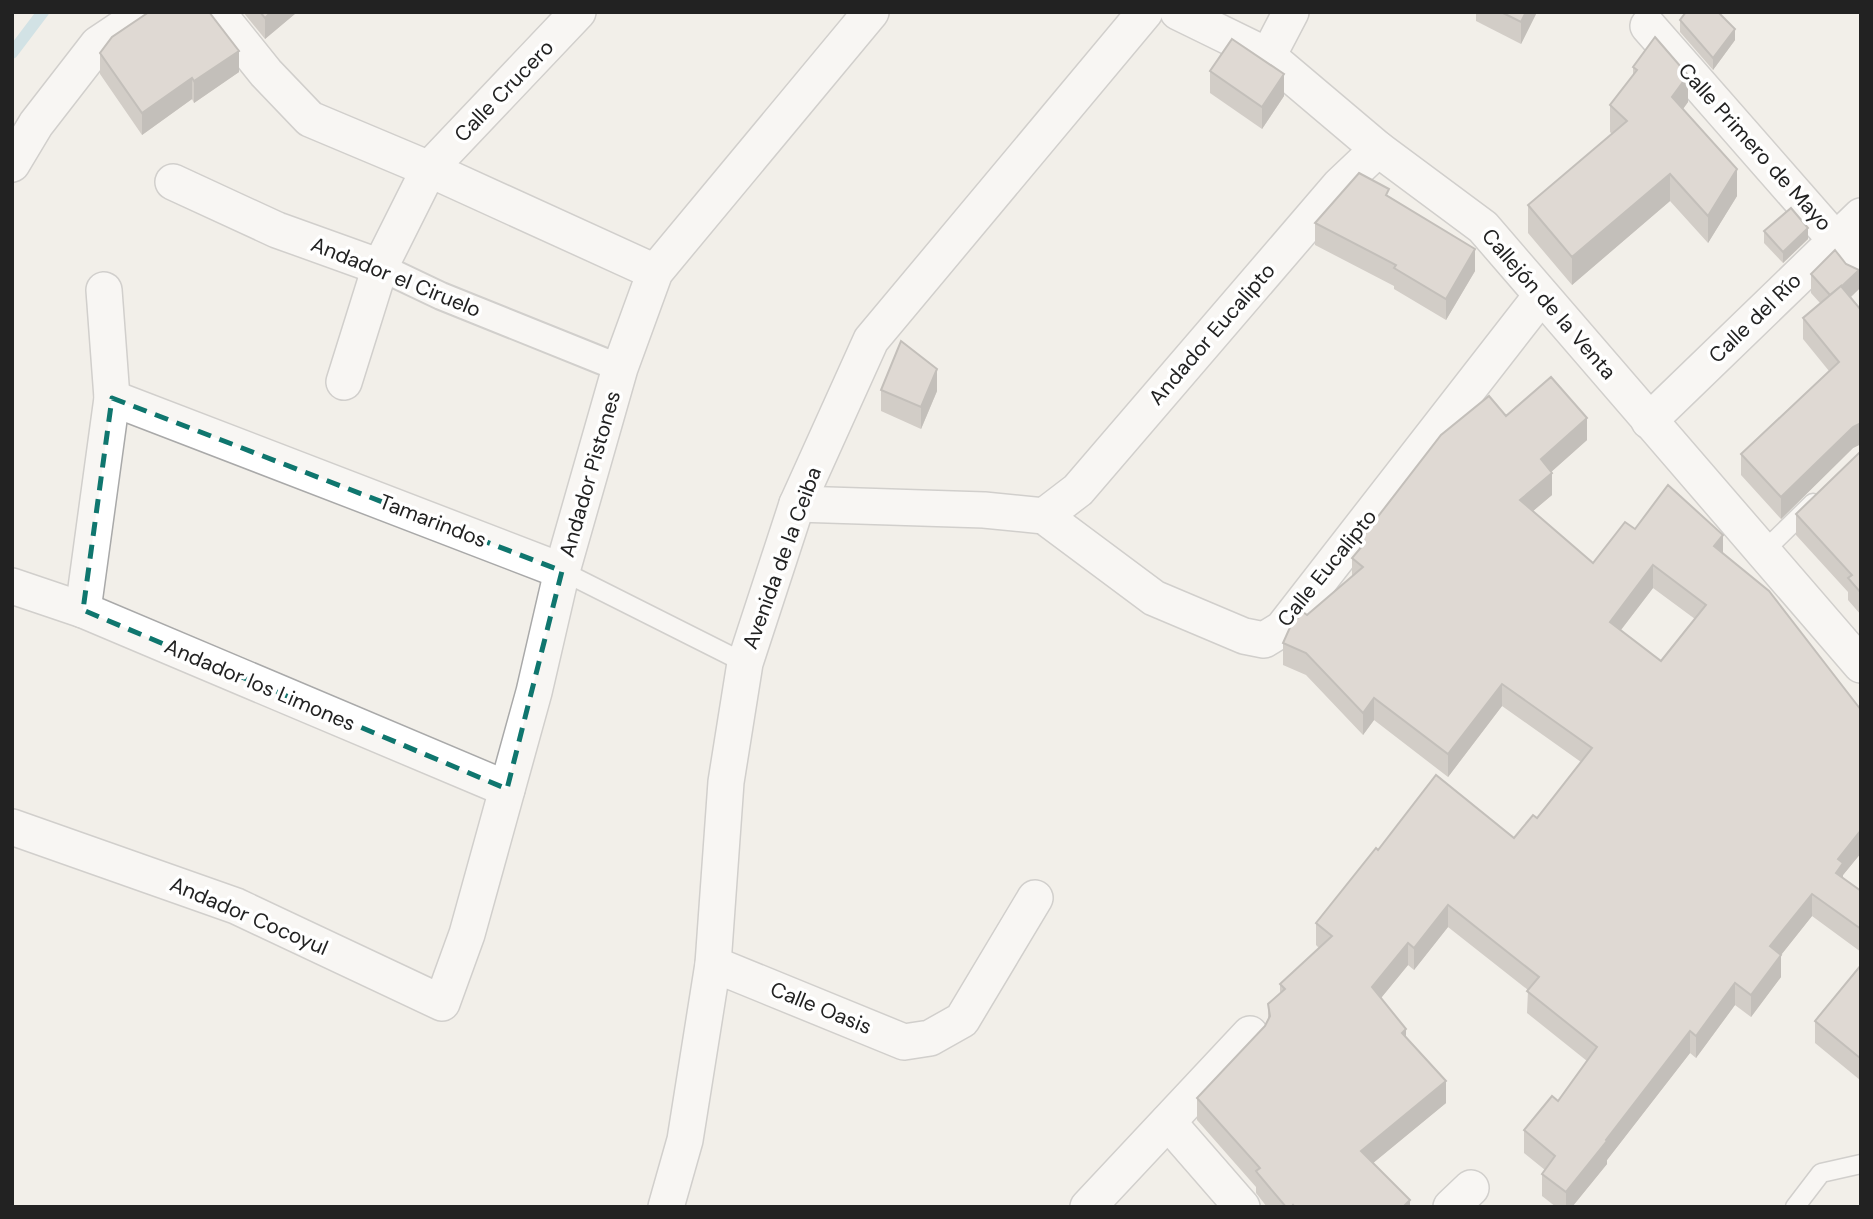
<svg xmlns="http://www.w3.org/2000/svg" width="1873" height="1219" font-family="'DM Sans',sans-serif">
<rect width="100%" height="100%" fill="#f2efe9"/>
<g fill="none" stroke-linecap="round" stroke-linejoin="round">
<path stroke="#aad3df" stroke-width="12" d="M12 53 43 12"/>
<defs>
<g id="service">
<path d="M1763 552 1813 503"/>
<path d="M562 571 745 663"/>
<path d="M1795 1207 1821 1173 1861 1164"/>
</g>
<path id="pedestrian" d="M380 267 441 296 620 368"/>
<g id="minor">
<path d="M217 12 266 73 310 119 429 169 655 272"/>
<path d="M1178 12 1268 56 1378 149 1483 227 1861 665"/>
<path d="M1648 26 1861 269"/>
<path d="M1268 56 1291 12"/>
<path d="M12 164 36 124 98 44 146 12"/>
<path d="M173 182 277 230 380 267"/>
<path d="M344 382 380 267 429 169 578 12"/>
<path d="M112 398 562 571"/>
<path d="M1649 421 1861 216"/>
<path d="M797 504 984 510 1044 516 1154 598 1244 636 1264 640 1282 629 1541 296"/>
<path d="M1044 516 1078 490 1340 185 1378 149"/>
<path d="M12 586 83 610 507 789"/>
<path d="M83 610 112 398 104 290"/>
<path d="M12 827 236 906 442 1003 467 934 534 692 562 571 620 368 655 272 871 12"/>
<path d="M713 964 904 1042 930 1038 962 1020 1035 898"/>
<path d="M1168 1122 1242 1207"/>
<path d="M666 1207 685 1140 713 964 726 782 745 663 797 504 871 340 1145 12"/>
<path d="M1088 1207 1250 1034"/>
<path d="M1451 1207 1471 1188"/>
</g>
</defs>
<use href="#service" stroke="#a9a9a9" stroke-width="21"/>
<use href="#pedestrian" stroke="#a9a9a9" stroke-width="30"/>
<use href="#minor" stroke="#a9a9a9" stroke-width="38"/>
<use href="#service" stroke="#fff" stroke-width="18"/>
<use href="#pedestrian" stroke="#fff" stroke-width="26"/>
<use href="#minor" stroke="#fff" stroke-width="35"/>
</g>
<g fill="#aba49e" fill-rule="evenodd">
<path d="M243 12H296V13L265 39Z"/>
<path d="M1476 12H1537L1521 44 1476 21Z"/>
<path d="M1680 20 1735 40 1713 70 1680 32Z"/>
<path d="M100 53 239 72 194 103 192 99 142 135 100 74Z"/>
<path d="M1633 67 1688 102 1683 109 1737 196 1708 243 1670 201 1572 285 1528 233V205L1612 134 1610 132V105L1633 75Z"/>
<path d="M1210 71 1284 96 1262 129 1210 93Z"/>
<path d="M1389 196 1475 271 1446 320 1394 289V286L1315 245V223Z"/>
<path d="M1764 231 1808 239 1783 263 1764 243Z"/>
<path d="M1811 274 1859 289 1850 298 1861 310V445H1859L1853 448 1781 519 1741 475V454L1829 371 1803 339V318L1820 303 1811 293Z"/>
<path d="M881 390 937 391 921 429 881 411Z"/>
<path d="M1506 416 1587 440 1551 472 1552 495 1533 511 1593 563 1635 529 1723 554 1861 710V853L1843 875V879L1861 891V952L1812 916 1781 955V977L1751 1017 1735 1005 1696 1058 1690 1053 1607 1160V1164L1572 1207H1556L1542 1196V1174L1545 1170 1524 1153V1130L1558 1101 1587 1061 1527 1013 1528 990 1448 927 1414 970 1408 965 1381 998 1446 1103 1373 1163 1410 1207H1267L1256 1193V1187L1197 1120V1098L1265 1026 1268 1019V1004L1280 994V984L1319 948 1316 945V923L1378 850 1514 838 1537 818 1581 762 1502 706 1448 777 1374 720 1363 735 1306 675 1283 665V643L1352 576V558L1359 551V541ZM1653 588 1695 619 1661 661 1621 630Z"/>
<path d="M1861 451V615L1848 600V592L1796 535V514Z"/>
<path d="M1861 965V1080H1860L1815 1043V1021Z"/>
</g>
<g fill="#8b8681">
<path d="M271 12H296V13L265 39V18Z"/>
<path d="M1526 12H1537L1521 44V22Z"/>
<path d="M1735 29V40L1713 70V58Z"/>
<path d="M239 51V72L194 103V81Z"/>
<path d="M1284 74V96L1262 129V107Z"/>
<path d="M1688 75V102L1672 124V97Z"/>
<path d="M192 78V99L142 135V113Z"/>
<path d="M1737 169V196L1708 243V216Z"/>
<path d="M1670 174V201L1572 285V257Z"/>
<path d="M1808 228V239L1783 263V252Z"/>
<path d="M1475 249V271L1446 320V299Z"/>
<path d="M1859 270V289L1831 315V296Z"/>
<path d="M937 369V391L921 429V407Z"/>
<path d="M1587 418V440L1541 481V459Z"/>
<path d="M1859 424V445L1853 448 1781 519V497L1853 427Z"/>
<path d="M1552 473V495L1520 522V500Z"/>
<path d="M1723 535V557L1714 546Z"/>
<path d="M1653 565V588L1610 644V622Z"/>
<path d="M1502 684V706L1448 777V754Z"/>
<path d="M1374 698V720L1363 735V713Z"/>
<path d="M1861 830V853L1843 875V885L1836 873 1838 859Z"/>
<path d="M1812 894V916L1781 955V977L1751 1017V995L1770 946Z"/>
<path d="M1448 905V927L1414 970V948Z"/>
<path d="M1408 943V965L1372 1009V987Z"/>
<path d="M1735 983V1005L1696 1058V1036Z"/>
<path d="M1406 1029V1051L1402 1033Z"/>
<path d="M1690 1031V1053L1607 1160V1164L1572 1207H1566V1192Z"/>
<path d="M1446 1081V1103L1361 1173V1151Z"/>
<path d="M1410 1200V1207H1403Z"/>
</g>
<g fill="#c7bfb8" stroke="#8b8681" stroke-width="2" fill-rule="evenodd">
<path d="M149 12H209L239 51 194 81 192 78 142 113 100 53 112 37Z"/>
<path d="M260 12H271L265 18Z"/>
<path d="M1501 12H1526L1521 22Z"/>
<path d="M1686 12H1718L1735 29 1713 58 1680 20Z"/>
<path d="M1655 37 1688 75 1672 97 1737 169 1708 216 1670 174 1572 257 1528 205 1627 121 1610 105 1637 70 1633 67Z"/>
<path d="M1232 39 1284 74 1262 107 1210 71Z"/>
<path d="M1359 173 1389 189 1386 195 1475 249 1446 299 1394 268 1396 265 1315 223Z"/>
<path d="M1791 208 1808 228 1783 252 1764 231Z"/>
<path d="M1835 250 1846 264 1859 270 1841 287V286L1830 295 1811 274Z"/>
<path d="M1841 286 1861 310V424H1859L1853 427 1781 497 1741 454 1839 362 1803 318Z"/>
<path d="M901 341 937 369 921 407 881 390Z"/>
<path d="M1551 377 1587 418 1541 459 1552 473 1520 500 1593 563 1625 522 1635 529 1668 485 1723 535 1714 546 1769 591 1861 710V830L1838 859 1843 863 1836 873 1861 891V929L1812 894 1770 946 1781 955 1751 995 1735 983 1696 1036 1690 1031 1606 1140 1607 1141 1566 1192 1542 1174 1555 1156 1524 1130 1552 1096 1558 1101 1597 1047 1527 991 1539 977 1448 905 1414 948 1408 943 1372 987 1406 1029 1402 1033 1446 1081 1361 1151 1410 1200 1403 1207H1295L1293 1205 1291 1207H1286L1259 1175 1256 1171 1260 1168 1197 1098 1265 1026 1270 1016 1268 1004 1285 989 1280 984 1332 936 1316 923 1376 848 1378 850 1436 775 1514 838 1533 815 1537 818 1592 748 1502 684 1448 754 1374 698 1363 713 1306 653 1283 643 1291 625 1303 612 1307 615 1363 567 1352 558 1363 545 1359 541 1441 435 1489 396 1506 416ZM1653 565 1706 605 1661 661 1610 622Z"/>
<path d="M1861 451V593L1848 578 1852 575 1796 514Z"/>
<path d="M1861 965V1058H1860L1815 1021Z"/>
</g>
<path d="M0 0H1873V1219H0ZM112 398 562 571 507 789 83 610Z" fill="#f2efe9" fill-opacity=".55" fill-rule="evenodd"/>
<path fill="none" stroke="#0f766e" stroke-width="5" stroke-dasharray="14 9" stroke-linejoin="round" d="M112 398 562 571 507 789 83 610Z"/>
<g text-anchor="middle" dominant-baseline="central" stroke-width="7" stroke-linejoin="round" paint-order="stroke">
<g font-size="21" fill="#222" stroke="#fff">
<text transform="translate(504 91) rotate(-46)">Calle Crucero</text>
<text transform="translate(1755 147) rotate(48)">Calle Primero de Mayo</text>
<text transform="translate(396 277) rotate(22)">Andador el Ciruelo</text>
<text transform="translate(1549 304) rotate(49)">Callejón de la Venta</text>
<text transform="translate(1755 318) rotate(-44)">Calle del Río</text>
<text transform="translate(1212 334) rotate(-49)">Andador Eucalipto</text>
<text transform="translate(590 474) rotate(-74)">Andador Pistones</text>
<text transform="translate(433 521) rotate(21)">Tamarindos</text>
<text transform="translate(782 558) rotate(-70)">Avenida de la Ceiba</text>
<text transform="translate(1327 568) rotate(-51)">Calle Eucalipto</text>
<text transform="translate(260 685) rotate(23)">Andador los Limones</text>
<text transform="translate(249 916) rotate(23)">Andador Cocoyul</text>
<text transform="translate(821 1008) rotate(22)">Calle Oasis</text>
</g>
</g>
<rect width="1873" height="1219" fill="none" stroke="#222222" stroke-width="28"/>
</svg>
